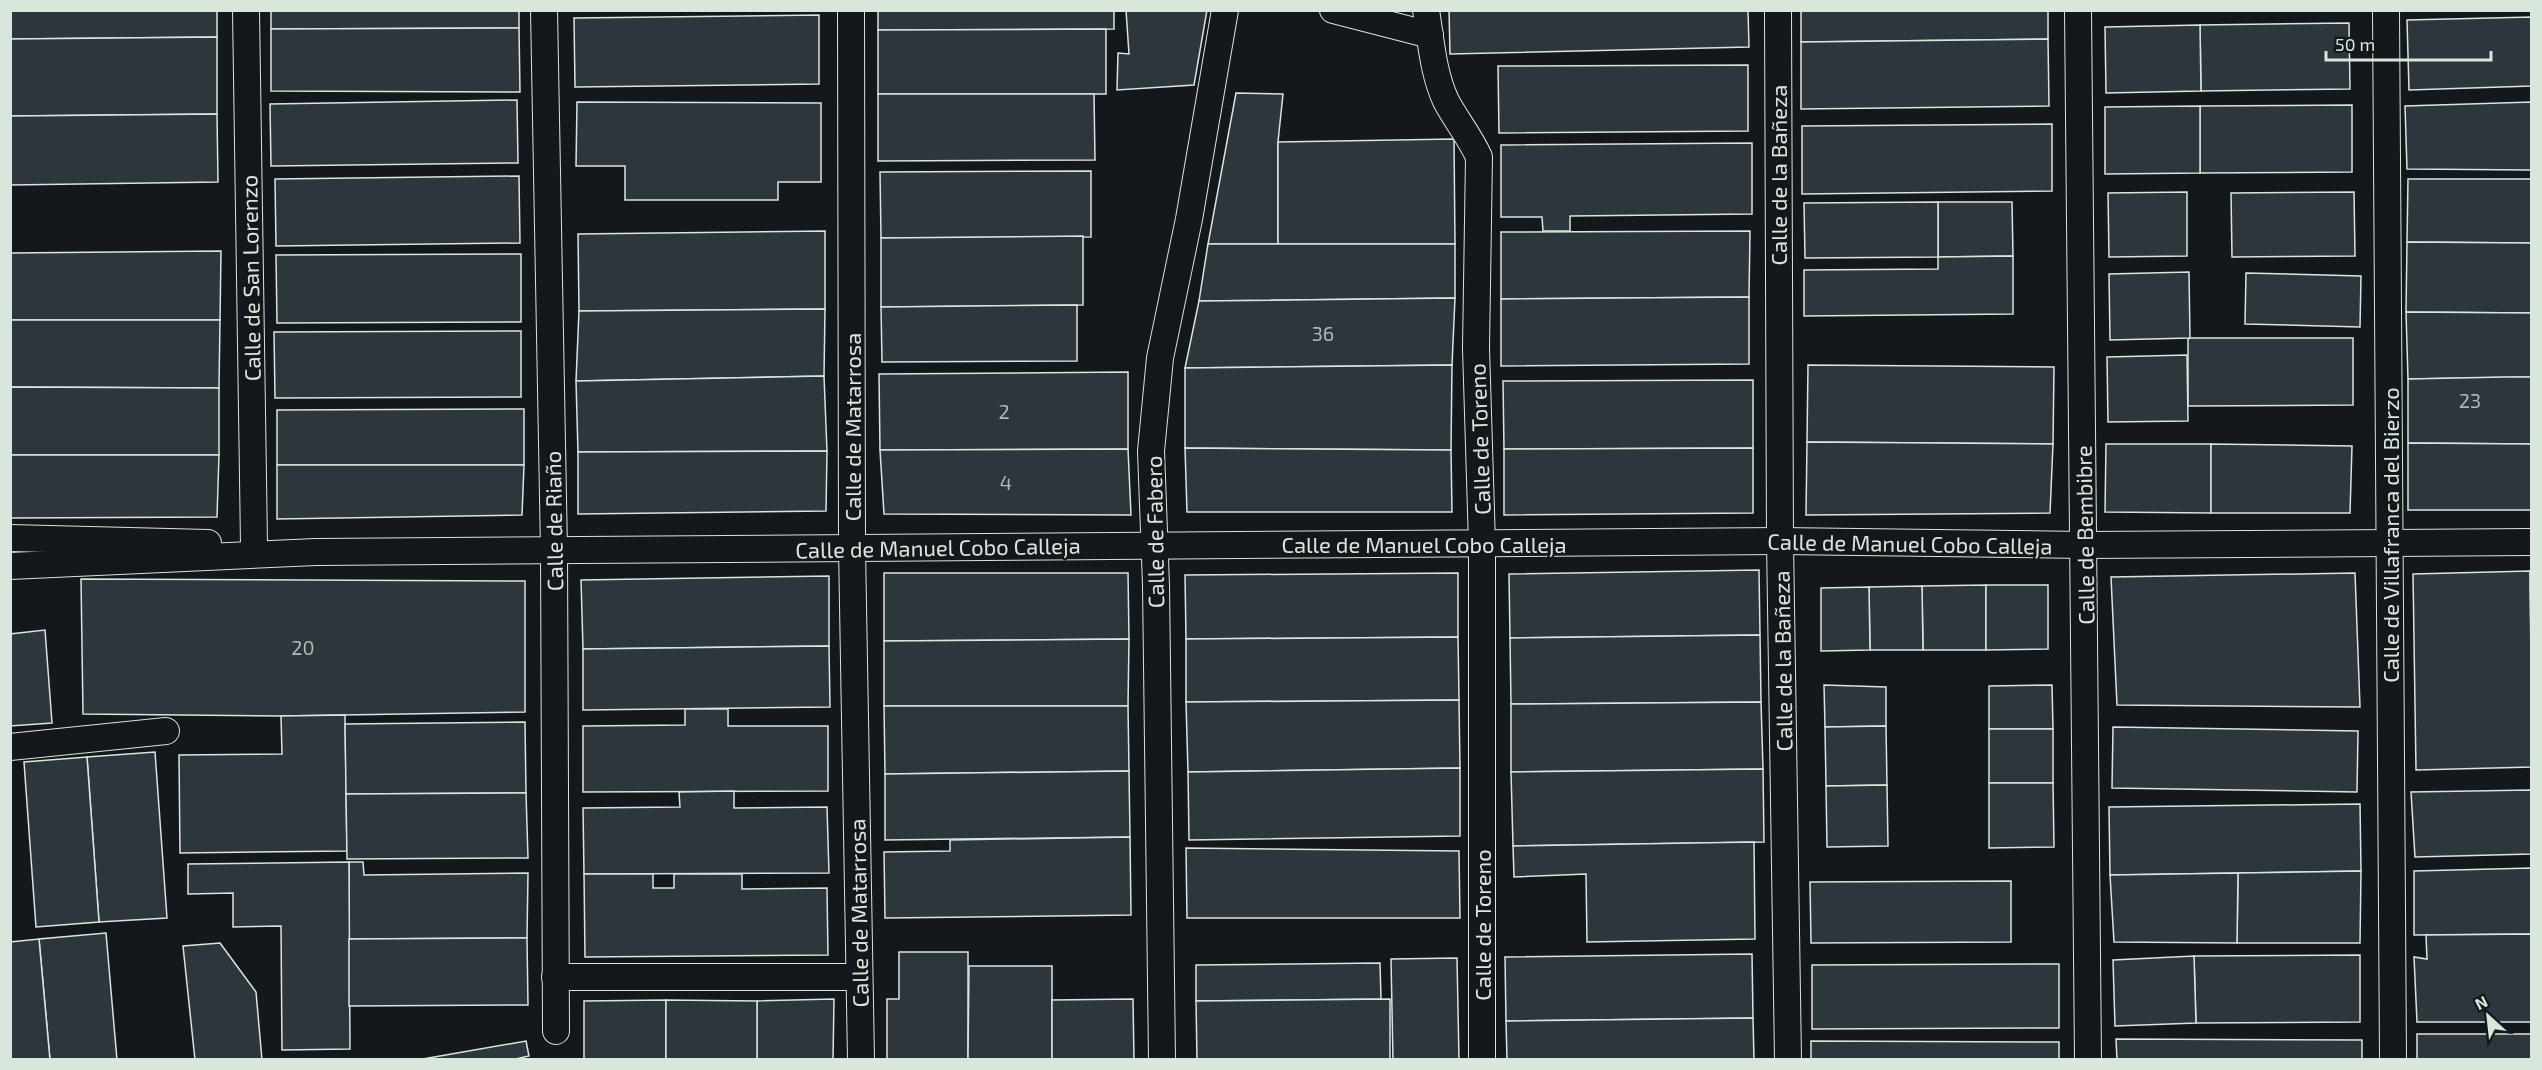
<svg xmlns="http://www.w3.org/2000/svg" width="2542" height="1070" font-family="'Exo 2',sans-serif">
<rect width="100%" height="100%" fill="#14181c"/>
<g fill="#2c363c" stroke="#d8e6dc" stroke-width="1.5">
<path d="M10 10H217V37L10 39Z"/>
<path d="M271 10H519V28L271 29Z"/>
<path d="M878 10H1114V29L878 30Z"/>
<path d="M1126 10H1207L1194 85 1117 90 1118 53 1129 54Z"/>
<path d="M1449 10H1748L1749 47 1450 54Z"/>
<path d="M1801 10H2048V39L1801 42Z"/>
<path d="M819 15V84L575 87 574 18Z"/>
<path d="M2532 17V86L2409 90 2407 20Z"/>
<path d="M2349 23 2350 89 2201 91 2200 25Z"/>
<path d="M2200 25 2201 91 2106 93 2105 27Z"/>
<path d="M519 28 520 92 271 91V29Z"/>
<path d="M1106 29V94H878V30Z"/>
<path d="M217 37V114L10 116V39Z"/>
<path d="M2048 39 2049 106 1801 109V42Z"/>
<path d="M1748 65V131L1499 133 1498 66Z"/>
<path d="M1236 93 1283 94 1278 142V244H1208Z"/>
<path d="M878 94H1094L1095 160 878 161Z"/>
<path d="M517 100 518 163 271 166 270 104Z"/>
<path d="M577 102 821 103V182H778V200H625V166H576Z"/>
<path d="M2532 102V170L2407 169 2405 106Z"/>
<path d="M2352 105V172L2200 173V106Z"/>
<path d="M2200 106V173L2105 174V107Z"/>
<path d="M217 114 218 182 10 185V116Z"/>
<path d="M2052 124V191L1802 194V126Z"/>
<path d="M1454 139 1455 244H1278V142Z"/>
<path d="M1752 143V214L1570 216V231H1543L1542 217H1501V145Z"/>
<path d="M1091 171V237L881 238 880 172Z"/>
<path d="M519 176 520 243 276 246 275 179Z"/>
<path d="M2408 179H2532V243L2407 242Z"/>
<path d="M2187 192V256L2109 257 2108 193Z"/>
<path d="M2354 192 2355 256 2232 257 2231 193Z"/>
<path d="M1938 202H2012L2013 256 1938 257Z"/>
<path d="M1938 202V257L1805 258 1804 203Z"/>
<path d="M825 231V309L579 311 578 234Z"/>
<path d="M1750 231 1749 297 1501 299V232Z"/>
<path d="M1083 236V305L881 307V238Z"/>
<path d="M2407 242 2532 243V313L2406 312Z"/>
<path d="M1208 244H1455V298L1199 301Z"/>
<path d="M221 251 220 320H10V253Z"/>
<path d="M521 254V322L277 323 276 255Z"/>
<path d="M2013 256V314L1804 316V270L1938 269V257Z"/>
<path d="M2189 272 2190 338 2110 340 2109 274Z"/>
<path d="M2246 273 2361 276 2360 327 2245 324Z"/>
<path d="M1749 297V364L1501 366V299Z"/>
<path d="M1455 298 1452 365 1185 368 1199 301Z"/>
<path d="M1077 305V361L882 362 881 307Z"/>
<path d="M825 309 824 376 576 381 579 311Z"/>
<path d="M2406 312 2532 313V377L2408 379Z"/>
<path d="M10 320H220L219 388 10 387Z"/>
<path d="M521 331V397L275 398 274 332Z"/>
<path d="M2190 338H2353V405L2188 406V339Z"/>
<path d="M2187 355 2188 421 2108 422 2107 357Z"/>
<path d="M1452 365 1451 450 1185 448V368Z"/>
<path d="M1808 365 2054 367 2053 444 1807 442Z"/>
<path d="M1128 372V449L880 450 879 374Z"/>
<path d="M824 376 827 451 578 452 576 381Z"/>
<path d="M2504 377H2532V444L2408 443V379Z"/>
<path d="M1753 380V448L1504 449 1503 381Z"/>
<path d="M10 387 219 388V455H10Z"/>
<path d="M524 409V465H277V410Z"/>
<path d="M1807 442 2053 444 2050 513 1806 515Z"/>
<path d="M2408 443 2532 444V510H2408Z"/>
<path d="M2106 444H2211V513L2105 512Z"/>
<path d="M2211 444 2352 446 2350 513H2211Z"/>
<path d="M1185 448 1451 450 1452 512H1187Z"/>
<path d="M1753 448V513L1504 515V449Z"/>
<path d="M1128 449 1131 515 884 514 880 450Z"/>
<path d="M827 451 826 511 578 514V452Z"/>
<path d="M10 455H219L217 517 10 518Z"/>
<path d="M277 465H524L522 515 277 519Z"/>
<path d="M1759 570 1760 635 1510 638 1509 574Z"/>
<path d="M2530 571 2532 767 2416 770 2413 574Z"/>
<path d="M2530 571H2532V641H2531Z"/>
<path d="M884 573H1128L1129 639 884 641Z"/>
<path d="M1458 573V637L1186 639 1185 575Z"/>
<path d="M2355 573 2360 707 2117 705 2111 577Z"/>
<path d="M829 576V646L583 649 581 580Z"/>
<path d="M81 579 525 581V712L281 716 83 714Z"/>
<path d="M1986 585V650H1923L1922 586Z"/>
<path d="M1986 585H2048V649L1986 650Z"/>
<path d="M1922 586 1923 650H1870L1869 587Z"/>
<path d="M1869 587 1870 650 1821 651V588Z"/>
<path d="M45 630 52 723 10 726V634Z"/>
<path d="M1760 635 1761 702 1511 704 1510 638Z"/>
<path d="M1458 637 1459 700 1186 702V639Z"/>
<path d="M1129 639 1128 706H884V641Z"/>
<path d="M829 646 830 707 583 710V649Z"/>
<path d="M1824 685 1886 687V726L1825 727Z"/>
<path d="M2052 685 2053 729H1989V686Z"/>
<path d="M1459 700 1460 768 1188 772 1186 702Z"/>
<path d="M1761 702 1763 769 1511 772V704Z"/>
<path d="M884 706H1128L1129 771 885 774Z"/>
<path d="M685 709H728V726H828V791L583 792V726L685 725Z"/>
<path d="M345 715 347 851 180 853 179 755 282 754 281 716Z"/>
<path d="M525 722 526 793 346 794 345 724Z"/>
<path d="M1886 726 1887 785 1826 786 1825 727Z"/>
<path d="M2113 727 2358 731 2357 792 2112 788Z"/>
<rect x="1989" y="729" width="64" height="54"/>
<path d="M155 752 167 918 99 922 87 757Z"/>
<path d="M87 757 99 922 36 927 24 762Z"/>
<path d="M1460 768V836L1189 840 1188 772Z"/>
<path d="M1763 769 1764 842 1513 846 1511 772Z"/>
<path d="M1129 771 1130 837 885 840V774Z"/>
<path d="M1989 783H2053L2054 847 1989 848Z"/>
<path d="M1887 785 1888 846 1827 847 1826 786Z"/>
<path d="M2532 790V854L2415 857 2411 792Z"/>
<path d="M734 791V808L827 807 829 873 584 874 583 808 680 807 679 792Z"/>
<path d="M526 793 528 858 347 859 346 794Z"/>
<path d="M2360 804 2361 871 2110 875 2109 807Z"/>
<path d="M1130 837 1131 915 885 918 884 852 950 851V840Z"/>
<path d="M1754 842 1755 939 1587 942 1586 874 1514 877 1513 846Z"/>
<path d="M1186 848 1459 851 1460 918H1187Z"/>
<path d="M349 862H363L364 875 528 873 527 938 349 939Z"/>
<path d="M349 862 350 1049 282 1050 281 926 233 927V893L188 894V864Z"/>
<path d="M2532 868V934L2414 935V871Z"/>
<path d="M2361 871 2360 943H2237L2238 873Z"/>
<path d="M2238 873 2237 943 2114 942 2110 875Z"/>
<path d="M584 874H653V888H674V874H742V889L827 888 828 955 585 957Z"/>
<path d="M2011 881V942L1811 943 1810 882Z"/>
<path d="M106 933 117 1060H50L39 939Z"/>
<path d="M2532 934V1022H2417L2414 957 2427 959 2426 935Z"/>
<path d="M527 938 528 1005 349 1006V939Z"/>
<path d="M39 939 50 1060H10V942Z"/>
<path d="M220 943 256 992 262 1060H195L183 946Z"/>
<path d="M899 952H968V1060H887V999H899Z"/>
<path d="M1752 954 1753 1018 1506 1021 1505 957Z"/>
<path d="M2360 955V1022L2196 1023 2194 956Z"/>
<path d="M2194 956 2196 1023 2115 1026 2113 960Z"/>
<path d="M1457 958 1459 1060H1393L1391 959Z"/>
<path d="M1380 963 1381 999 1196 1001V965Z"/>
<path d="M2059 964V1028L1812 1029V965Z"/>
<path d="M969 966H1052V1060H968Z"/>
<path d="M834 999 833 1060H757V1001Z"/>
<path d="M1133 999 1134 1060H1052V1000Z"/>
<path d="M1390 999V1060H1197L1196 1001Z"/>
<path d="M666 1000V1060H584V1001Z"/>
<path d="M666 1000 757 1001V1060H666Z"/>
<path d="M1753 1018 1754 1060H1507L1506 1021Z"/>
<rect x="2417" y="1034" width="115" height="26"/>
<path d="M2116 1039 2362 1040V1060H2117Z"/>
<path d="M526 1041 529 1056 511 1060H417Z"/>
<path d="M1811 1041 2059 1042V1060H1811Z"/>
</g>
<g fill="none" stroke-linecap="round" stroke-linejoin="round">
<defs>
<g id="minor">
<path d="M246 10 254 545"/>
<path d="M544 10 554 551 556 1031"/>
<path d="M851 10 852 548 861 1060"/>
<path d="M1333 10 1430 35"/>
<path d="M1426 10C1431 41 1433 73 1446 101 1456 120 1470 137 1479 157L1476 348 1482 544V1060"/>
<path d="M1778 10 1780 541 1788 1060"/>
<path d="M2078 10 2088 1060"/>
<path d="M2386 10 2393 1060"/>
<path d="M10 538 208 543"/>
<path d="M10 566 316 552 1780 541 2084 545 2532 542"/>
<path d="M10 747 166 731"/>
<path d="M555 977H859"/>
<path d="M1162 1060 1156 585 1151 451 1160 358 1189 219 1225 10"/>
</g>
</defs>
<use href="#minor" stroke="#d8e6dc" stroke-width="28"/>
<use href="#minor" stroke="#14181c" stroke-width="26"/>
</g>
<g text-anchor="middle" dominant-baseline="central" stroke-width="4.5" stroke-linejoin="round" paint-order="stroke">
<g font-size="20" fill="#adbab4">
<text x="1323" y="333">36</text>
<text x="2470" y="400">23</text>
<text x="1004" y="411">2</text>
<text x="1006" y="482">4</text>
<text x="303" y="647">20</text>
</g>
<g font-size="22" fill="#d8e6dc" stroke="#14181c">
<text transform="translate(1778 175) rotate(-90)">Calle de la Bañeza</text>
<text transform="translate(250 278) rotate(-91)">Calle de San Lorenzo</text>
<text transform="translate(852 427) rotate(-90)">Calle de Matarrosa</text>
<text transform="translate(1479 439) rotate(-92)">Calle de Toreno</text>
<text transform="translate(553 521) rotate(-91)">Calle de Riaño</text>
<text transform="translate(1154 532) rotate(-91)">Calle de Fabero</text>
<text transform="translate(2084 535) rotate(-91)">Calle de Bembibre</text>
<text transform="translate(2390 535) rotate(-90)">Calle de Villafranca del Bierzo</text>
<text transform="translate(1910 543) rotate(1)">Calle de Manuel Cobo Calleja</text>
<text x="1424" y="544">Calle de Manuel Cobo Calleja</text>
<text transform="translate(938 547) rotate(-1)">Calle de Manuel Cobo Calleja</text>
<text transform="translate(1782 661) rotate(-91)">Calle de la Bañeza</text>
<text transform="translate(858 913) rotate(-91)">Calle de Matarrosa</text>
<text transform="translate(1482 925) rotate(-90)">Calle de Toreno</text>
</g>
</g>
<rect width="2542" height="1070" fill="none" stroke="#d8e6dc" stroke-width="24"/>
<g transform="translate(2488 1016) rotate(333)" stroke="#14181c" stroke-width="4.5" paint-order="stroke">
<path d="M0-4.5L10 22L0 15L-10 22Z" fill="#d8e6dc"/>
<text y="-9" font-size="16" font-weight="bold" text-anchor="middle" fill="#d8e6dc">N</text>
</g>
<path d="M2326 51v9h165v-9" fill="none" stroke="#d8e6dc" stroke-width="3"/>
<text x="2335" y="51" font-size="18" fill="#d8e6dc" stroke="#14181c" stroke-width="4.5" paint-order="stroke">50 m</text>
</svg>
